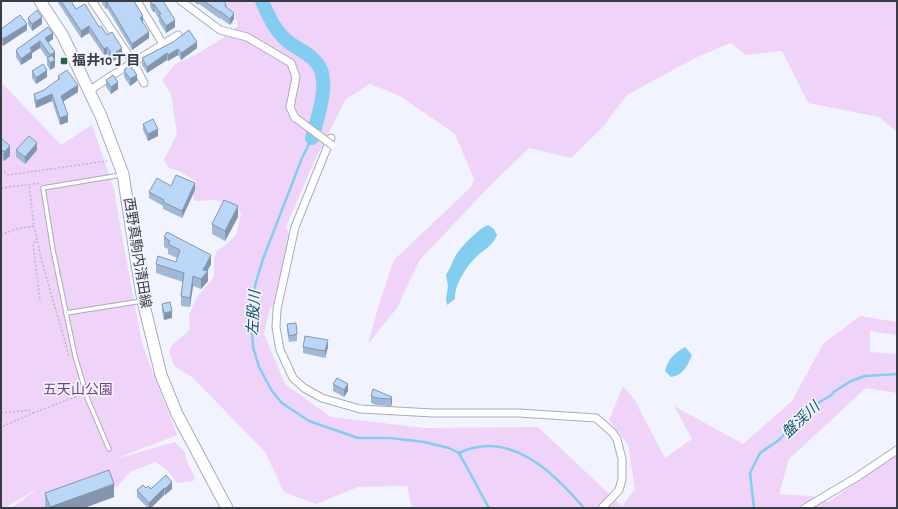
<svg xmlns="http://www.w3.org/2000/svg" width="898" height="509" font-family="'Alegreya Sans','Noto Sans JP',sans-serif">
<rect width="100%" height="100%" fill="#f1f4fe"/>
<g fill="#efd3f8">
<path d="M220 1H897V132L879 117 808 103 782 51 746 55 731 43 697 57 627 95 601 129 571 158 529 148 484 192 419 261 397 308 368 344 380 301 394 260 471 187 474 179 455 134 400 96 370 84 346 99 313 164 286 227 289 234 276 300 269 311 264 334 285 384 331 417 425 428 538 427 622 506 635 489 628 445 609 420 623 386 634 399 665 458 692 439 674 406 743 444 792 401 823 344 860 316 897 322V335L870 331V352L897 354V393L866 388 789 459 779 494 812 496 828 502 897 455V508H412L407 486 358 487 316 504 284 492 265 452 192 377 174 366 169 351 172 345 190 330 189 315 197 297 214 277V259L217 251 227 244 236 235 241 214 237 205 213 200 198 201 194 200 192 186 197 182 179 171 169 168 164 160 177 134 171 94 162 80 175 64 195 55 220 40 238 26 234 12Z"/>
<path d="M1 82 61 145 92 125 114 189 122 236 142 344 177 435 115 459 175 442 184 451 188 464 195 478 193 481 177 483 168 471 156 462 130 472 117 487 76 490 54 508H11L39 488 6 507 8 508H1Z"/>
</g>
<g fill="#83cdf1">
<path d="M488 225 494 229 497 235C493 246 483 250 475 258 466 267 454 286 455 299L447 305 446 299 448 286 446 275C450 269 452 262 456 255 462 246 478 229 488 225Z"/>
<path d="M685 347 692 355C687 366 684 375 671 377L665 371C669 358 673 354 685 347Z"/>
</g>
<g fill="none" stroke-linecap="round" stroke-linejoin="round">
<g stroke="#83cdf1" stroke-width="2.5">
<path d="M312 138 302 158 263 259 256 282 253 295 251 319 253 347 259 367 272 391 282 403 309 421 358 438H390L424 442 449 448 459 453 489 508"/>
<path d="M459 453C510 429 553 472 584 508"/>
<path d="M754 508 750 473 760 453 779 440 811 407 830 396 835 391 851 381 865 376 897 374"/>
</g>
<path stroke="#83cdf1" stroke-width="14" d="M262 1C268 15 274 29 286 40 296 49 311 53 319 66 330 84 317 119 312 138"/>
<defs>
<g id="service">
<path d="M66 313 142 301"/>
<path d="M109 449 88 400 75 356 53 250 43 188 121 175"/>
</g>
<g id="minor">
<path d="M92 1 133 62 144 83"/>
<path d="M137 1 163 44"/>
<path d="M181 1 220 30 247 37 291 63 296 77 290 107 295 118 297 119"/>
<path d="M89 91 111 76 178 35"/>
<path d="M331 138 295 227 277 309 276 327 280 350 293 378 304 388 322 398 360 409 433 413H519L596 418 612 432 617 439 622 459V479L619 490 602 508"/>
<path d="M805 508 857 477 897 450"/>
</g>
<path id="primary" d="M40 1 63 36 89 91 101 116 123 174 137 265 143 301 161 375 177 414 227 508"/>
</defs>
<use href="#service" stroke="#a8acbc" stroke-width="5.5"/>
<use href="#minor" stroke="#a8acbc" stroke-width="9"/>
<use href="#primary" stroke="#a8acbc" stroke-width="13"/>
<g stroke="#b9bcc5" stroke-width="1.5" stroke-dasharray="2 2" stroke-linecap="butt">
<path d="M1 169 8 175 107 161"/>
<path d="M1 188 41 183"/>
<path d="M34 226 42 262 69 356"/>
<path d="M1 235 16 229 34 226 29 184"/>
<path d="M37 238 33 244 40 301"/>
<path d="M1 413 29 410 33 413 1 427"/>
<path d="M33 413 78 396 80 392"/>
</g>
<use href="#service" stroke="#fff" stroke-width="3.5"/>
<use href="#minor" stroke="#fff" stroke-width="7"/>
<use href="#primary" stroke="#fff" stroke-width="11"/>
<defs>
<path id="minor-bridge" d="M297 119 332 145"/>
</defs>
<use href="#minor-bridge" stroke="#a8acbc" stroke-width="9" stroke-linecap="butt"/>
<use href="#minor-bridge" stroke="#fff" stroke-width="7"/>
</g>
<g fill="#a1b9d4">
<path d="M57 1H71L76 9 99 27 107 35 122 55 112 62 107 54 104 55 89 33 81 38Z"/>
<path d="M102 1H134L143 22 149 38 132 50 107 8 106 9 102 4Z"/>
<path d="M150 1H163L175 27 166 33 159 22V19L154 11 153 12 150 7Z"/>
<path d="M193 1H223L234 19 230 25 220 18V19L199 4 198 5Z"/>
<path d="M28 18 42 24 32 31 28 24Z"/>
<path d="M48 27 53 39 48 42 55 58V67L50 70 47 65V58L40 48 32 53V58L21 65 16 57V50Z"/>
<path d="M1 29 27 30 3 46 1 43Z"/>
<path d="M173 42 197 48 181 60 178 55 168 61 167 60 147 73 142 65V58Z"/>
<path d="M124 70 137 81 130 86 124 77Z"/>
<path d="M32 71 47 77 36 84 32 78Z"/>
<path d="M58 76 78 92 63 101 68 122 60 125 52 101 36 108 34 101V94L44 90 58 80Z"/>
<path d="M106 80 118 89 111 94 106 87Z"/>
<path d="M143 124 158 136 148 141 143 130Z"/>
<path d="M1 138 10 156 4 161 1 158Z"/>
<path d="M16 150H37L25 164 16 157Z"/>
<path d="M171 186 195 190 182 218 163 209V206L149 198V192Z"/>
<path d="M238 217 225 241 212 234V224Z"/>
<path d="M164 237 211 264 207 271 208 281 201 289 193 286 190 307 181 306V296L183 282 156 273V264L176 262 177 258 168 254V249L164 247Z"/>
<path d="M162 304 172 318 164 320 162 311Z"/>
<path d="M287 324 297 334V341L289 342 287 331Z"/>
<path d="M303 347H328L325 358 303 353Z"/>
<path d="M333 384 348 391 344 397 333 391Z"/>
<path d="M371 396 392 397V404L391 406 376 405 371 403Z"/>
<path d="M166 475 172 489 165 495H164L151 508H148L137 497V490L146 488 151 489Z"/>
<path d="M45 493 114 497 84 508H45Z"/>
</g>
<g fill="#8396ad">
<path d="M107 2V8L106 9V3Z"/>
<path d="M154 4V11L153 12V5Z"/>
<path d="M234 13V19L230 25V19Z"/>
<path d="M143 16V22L140 24V18Z"/>
<path d="M42 17V24L32 31V24Z"/>
<path d="M175 20V27L166 33V26Z"/>
<path d="M27 24V30L3 46V39Z"/>
<path d="M89 26V33L81 38V31Z"/>
<path d="M149 32V38L132 50V44Z"/>
<path d="M53 33V39L45 45V38Z"/>
<path d="M40 41V48L32 53V58L21 65V59L30 48Z"/>
<path d="M197 42V48L181 60V53Z"/>
<path d="M107 47V54L104 55V49Z"/>
<path d="M122 48V55L112 62V55Z"/>
<path d="M178 49V55L168 61V55Z"/>
<path d="M55 52V58L50 62V55Z"/>
<path d="M167 53V60L147 73V67Z"/>
<path d="M55 60V67L50 70V63Z"/>
<path d="M47 70V77L36 84V78Z"/>
<path d="M137 75V81L130 86V79Z"/>
<path d="M118 82V89L111 94V87Z"/>
<path d="M78 85V92L61 103V96Z"/>
<path d="M52 94V101L36 108V101Z"/>
<path d="M68 115V122L60 125V118Z"/>
<path d="M158 129V136L148 141V134Z"/>
<path d="M37 143V150L25 164V157Z"/>
<path d="M10 146V156L4 161V152Z"/>
<path d="M195 183V190L182 218V211Z"/>
<path d="M238 206V217L225 241V231Z"/>
<path d="M211 255V264L206 274 208 271V281L201 289V279L203 270Z"/>
<path d="M193 276V286L190 307V298Z"/>
<path d="M172 311V318L164 320V313Z"/>
<path d="M328 340V347L325 358V351Z"/>
<path d="M348 384V391L344 397V390Z"/>
<path d="M392 397V404L391 406V399Z"/>
<path d="M172 482V489L165 495V489Z"/>
<path d="M114 484V497L84 508H50V507Z"/>
<path d="M164 488V495L151 508H149V503Z"/>
</g>
<g fill="#bbd7f7" stroke="#8396ad">
<path d="M61 1H71L76 9 85 4 99 27 101 26 107 35 112 32 122 48 112 55 107 47 104 49 89 26 81 31Z"/>
<path d="M105 1H134L143 16 140 18 149 32 132 44 107 2 106 3Z"/>
<path d="M150 1H163L175 20 166 26 159 15 161 14 154 4 153 5Z"/>
<path d="M204 1H223L226 4 225 6 234 13 230 19 220 11V12Z"/>
<path d="M37 10 42 17 32 24 28 18Z"/>
<path d="M20 15 27 24 3 39 1 36V29Z"/>
<path d="M48 27 53 33 45 38 55 52 50 55 40 41 30 48 32 51 21 59 16 50Z"/>
<path d="M189 30 197 42 181 53 178 49 168 55 167 53 147 67 142 58 173 42Z"/>
<path d="M52 55 55 60 50 63 47 58Z"/>
<path d="M43 64 47 70 36 78 32 71Z"/>
<path d="M130 65 137 75 130 79 124 70Z"/>
<path d="M67 70 78 85 61 96 68 115 60 118 52 94 36 101 34 94 44 90 60 78 58 76Z"/>
<path d="M113 75 118 82 111 87 106 80Z"/>
<path d="M153 119 158 129 148 134 143 124Z"/>
<path d="M29 136 37 143 25 157 16 150Z"/>
<path d="M1 138 10 146 4 152 1 149Z"/>
<path d="M176 175 195 183 182 211 163 202 164 200 149 192 157 178 171 186Z"/>
<path d="M224 200 238 206 225 231 212 224Z"/>
<path d="M167 232 211 255 203 270 208 271 201 279 193 276 190 298 181 296 184 273 156 264 158 256 176 262 180 250 168 244 170 241 164 237Z"/>
<path d="M170 302 172 311 164 313 162 304Z"/>
<path d="M296 323 297 334 289 336 287 324Z"/>
<path d="M305 336 328 340 325 351 303 347Z"/>
<path d="M337 378 348 384 344 390 333 384Z"/>
<path d="M373 389 392 397 391 399 376 398 371 396Z"/>
<path d="M109 470 114 484 50 507 45 493Z"/>
<path d="M166 475 172 482 165 489 164 488 149 503 137 490 143 485 146 488 148 486 151 489Z"/>
</g>
<rect fill="#29634b" stroke="#f1f4fe" stroke-width="1.5" x="60" y="57" width="8" height="8" rx="2"/>
<g text-anchor="middle" dominant-baseline="central" stroke-width="3.5" stroke-linejoin="round" paint-order="stroke">
<g font-size="14" font-weight="bold" fill="#3a3c43" stroke="#f1f4fe" text-anchor="start">
<text x="72" y="61">福井10丁目</text>
</g>
<g font-size="14" fill="#3a3c43" stroke="#f1f4fe">
<text transform="translate(137 253) rotate(81)">西野真駒内清田線</text>
</g>
<g font-size="14" fill="#723e82" stroke="#f1f4fe">
<text x="78" y="390">五天山公園</text>
</g>
<g font-size="15" font-style="italic" fill="#155169" stroke="#f1f4fe">
<text transform="translate(254 313) rotate(-87)">左股川</text>
<text transform="translate(801 420) rotate(-43)">盤渓川</text>
</g>
</g>
<rect width="898" height="509" fill="none" stroke="#3a3c43" stroke-width="4"/>
</svg>
